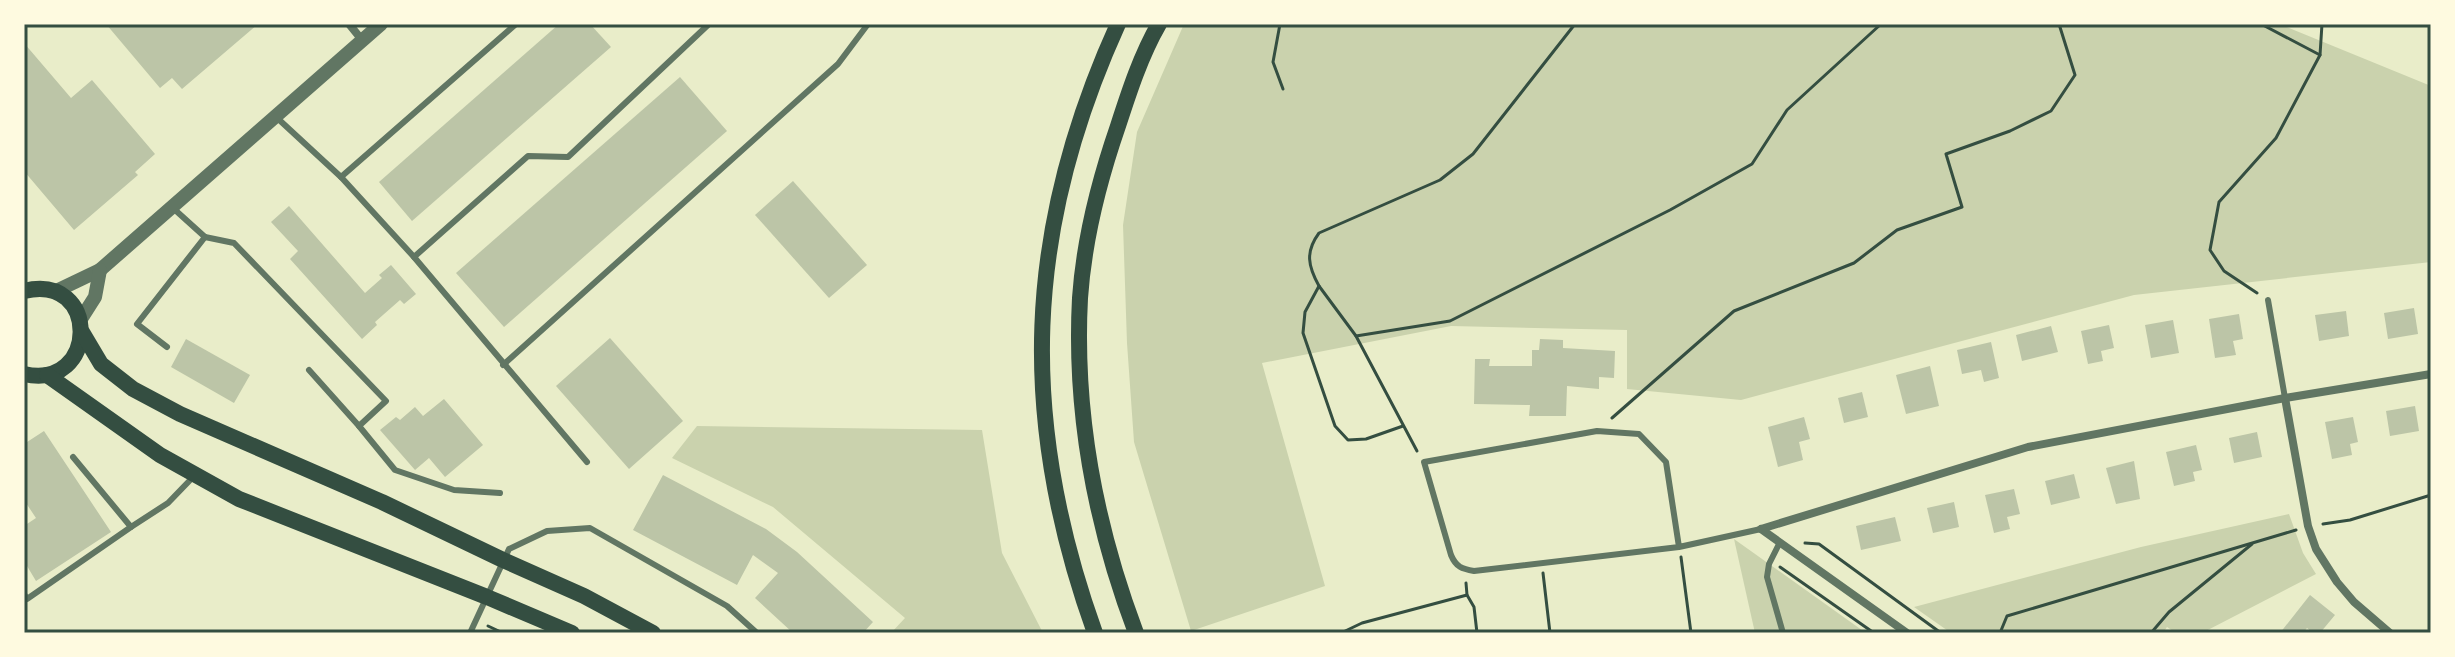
<svg xmlns="http://www.w3.org/2000/svg" width="2455" height="657" font-family="'Public Sans',sans-serif">
<rect width="100%" height="100%" fill="#e9edc9"/>
<g fill="#cad2ad">
<path d="M1184 24H2279L2431 86V262L2134 295 1741 400 1627 389V330L1451 326 1262 363 1325 586 1191 631 1134 442 1127 343 1123 225 1137 132Z"/>
<path d="M697 426 982 430 1002 553 1043 633H891L905 618 773 507 672 458Z"/>
<path d="M2289 514 2303 553 2316 574 2202 633H2176L2167 627 2163 633H1951L1914 607 2141 547Z"/>
<path d="M1734 539 1866 633H1755Z"/>
</g>
<g fill="#bcc5a7">
<path d="M106 24H258L182 89 172 78 160 88Z"/>
<path d="M559 24H590L611 47 412 221 379 182Z"/>
<path d="M24 43 71 98 92 80 155 154 135 172 138 175 74 230 24 171Z"/>
<path d="M680 77 727 131 504 327 456 273Z"/>
<path d="M793 181 867 265 829 298 755 215Z"/>
<path d="M289 206 365 293 382 278 379 275 391 265 416 294 404 304 400 300 375 322 377 325 362 339 290 259 298 251 271 222Z"/>
<path d="M2414 308 2418 334 2388 339 2384 313Z"/>
<path d="M2346 311 2349 336 2319 341 2315 315Z"/>
<path d="M2239 314 2243 339 2233 341 2236 355 2215 358 2209 319Z"/>
<path d="M2173 320 2179 353 2151 358 2145 325Z"/>
<path d="M2109 325 2114 348 2101 351 2103 361 2088 364 2081 331Z"/>
<path d="M2051 326 2058 352 2022 361 2016 335Z"/>
<path d="M610 338 683 421 629 469 556 386Z"/>
<path d="M186 339 250 375 234 403 171 367Z"/>
<path d="M1540 339 1563 340V348L1615 351 1614 378 1599 377V389L1567 386 1566 416H1529L1530 405 1474 404 1475 359H1490L1489 366H1532V350H1539Z"/>
<path d="M1991 342 1999 378 1984 382 1981 370 1962 374 1957 350Z"/>
<path d="M1930 366 1939 406 1906 414 1896 375Z"/>
<path d="M1862 392 1868 417 1844 423 1838 398Z"/>
<path d="M444 399 483 445 445 477 429 458 415 470 380 430 396 417 400 420 415 407 423 416Z"/>
<path d="M2415 406 2419 431 2390 436 2386 411Z"/>
<path d="M1804 417 1810 439 1799 442 1803 460 1778 467 1768 427Z"/>
<path d="M2353 417 2358 442 2350 444 2352 455 2332 459 2325 422Z"/>
<path d="M44 431 111 532 36 581 24 561V526L36 518 24 500V444Z"/>
<path d="M2257 432 2262 457 2234 463 2229 438Z"/>
<path d="M2196 445 2202 470 2193 472 2195 481 2174 486 2166 452Z"/>
<path d="M2134 461 2140 499 2116 504 2106 468Z"/>
<path d="M2074 474 2080 498 2051 505 2045 481Z"/>
<path d="M663 475 766 529 797 552 873 622 863 633H793L755 598 778 573 753 555 737 585 633 530Z"/>
<path d="M2014 489 2020 514 2007 517 2010 529 1994 533 1985 495Z"/>
<path d="M1954 502 1959 527 1933 533 1927 508Z"/>
<path d="M1895 517 1901 541 1861 550 1856 526Z"/>
<path d="M2310 595 2335 615 2320 633H2313L2307 628 2303 633H2280Z"/>
</g>
<g fill="none" stroke-linecap="round" stroke-linejoin="round">
<g stroke="#344e41" stroke-width="3">
<path d="M1280 24 1273 62 1283 89"/>
<path d="M2261 24 2320 55"/>
<path d="M1319 286 1356 336 1417 451"/>
<path d="M2257 293 2224 271 2210 250 2219 202 2276 138 2320 55 2322 24"/>
<path d="M1356 336 1450 321 1670 210 1752 164 1787 110 1881 24"/>
<path d="M1612 418 1734 311 1854 263 1897 230 1962 207 1946 154 2010 131 2051 111 2075 75 2059 24"/>
<path d="M1403 426 1366 439 1348 440 1335 426 1303 333 1305 312 1319 286C1308 266 1305 252 1319 233L1440 180 1473 154 1575 24"/>
<path d="M2323 524 2350 520 2431 495"/>
<path d="M1805 543 1819 544 1941 633"/>
<path d="M1681 557 1691 633"/>
<path d="M1780 567 1874 633"/>
<path d="M1543 573 1550 633"/>
<path d="M1466 583 1467 595 1474 607 1477 633"/>
<path d="M488 626 503 633"/>
<path d="M1341 633 1362 623 1467 595"/>
<path d="M2000 633 2007 616 2296 530"/>
<path d="M2151 633 2169 612 2252 544"/>
</g>
<g stroke="#617663" stroke-width="6">
<path d="M275 116 341 177 414 257 587 462"/>
<path d="M341 177 516 24"/>
<path d="M205 237 234 243 386 401 359 426 395 470 454 490 500 493"/>
<path d="M414 257 528 156 568 157 709 24"/>
<path d="M2268 300 2285 398"/>
<path d="M167 347 137 324 205 237 174 209"/>
<path d="M503 365 838 64 868 24"/>
<path d="M309 370 359 426"/>
<path d="M73 457 131 527 168 503 195 475"/>
<path d="M1780 542 1769 564 1767 577 1783 633"/>
<path d="M1679 547 1666 462 1639 434 1597 431 1424 462 1451 555C1456 567 1462 569 1474 571L1679 547 1761 529"/>
<path d="M24 594 27 599 131 527"/>
<path d="M470 633 509 549 547 531 590 528 727 606 757 633"/>
</g>
<g stroke="#617663" stroke-width="8">
<path d="M349 24 362 40"/>
<path d="M2285 398 2308 526 2316 549 2337 582 2354 602 2390 633"/>
<path d="M1761 529 2028 447 2285 398 2431 374"/>
<path d="M1761 529 1907 633"/>
</g>
<g stroke="#617663" stroke-width="14">
<path d="M54 292 100 270 381 24"/>
<path d="M81 319 95 297 100 270"/>
</g>
<g stroke="#344e41" stroke-width="16">
<path d="M24 291C100 272 99 391 24 374"/>
<path d="M82 332 101 364 133 389 180 414 382 502 503 560 584 596 653 633"/>
<path d="M47 375 160 455 239 499 487 597 572 633"/>
<path d="M1095 633C1018 419 1024 231 1118 24"/>
<path d="M1136 633C1096 527 1074 412 1080 298 1084 240 1099 181 1118 126 1129 92 1141 55 1159 24"/>
</g>
</g>
<rect width="2455" height="657" fill="none" stroke="#fefae0" stroke-width="52"/>
<rect x="26" y="26" width="2403" height="605" fill="none" stroke="#344e41" stroke-width="3"/>
</svg>
